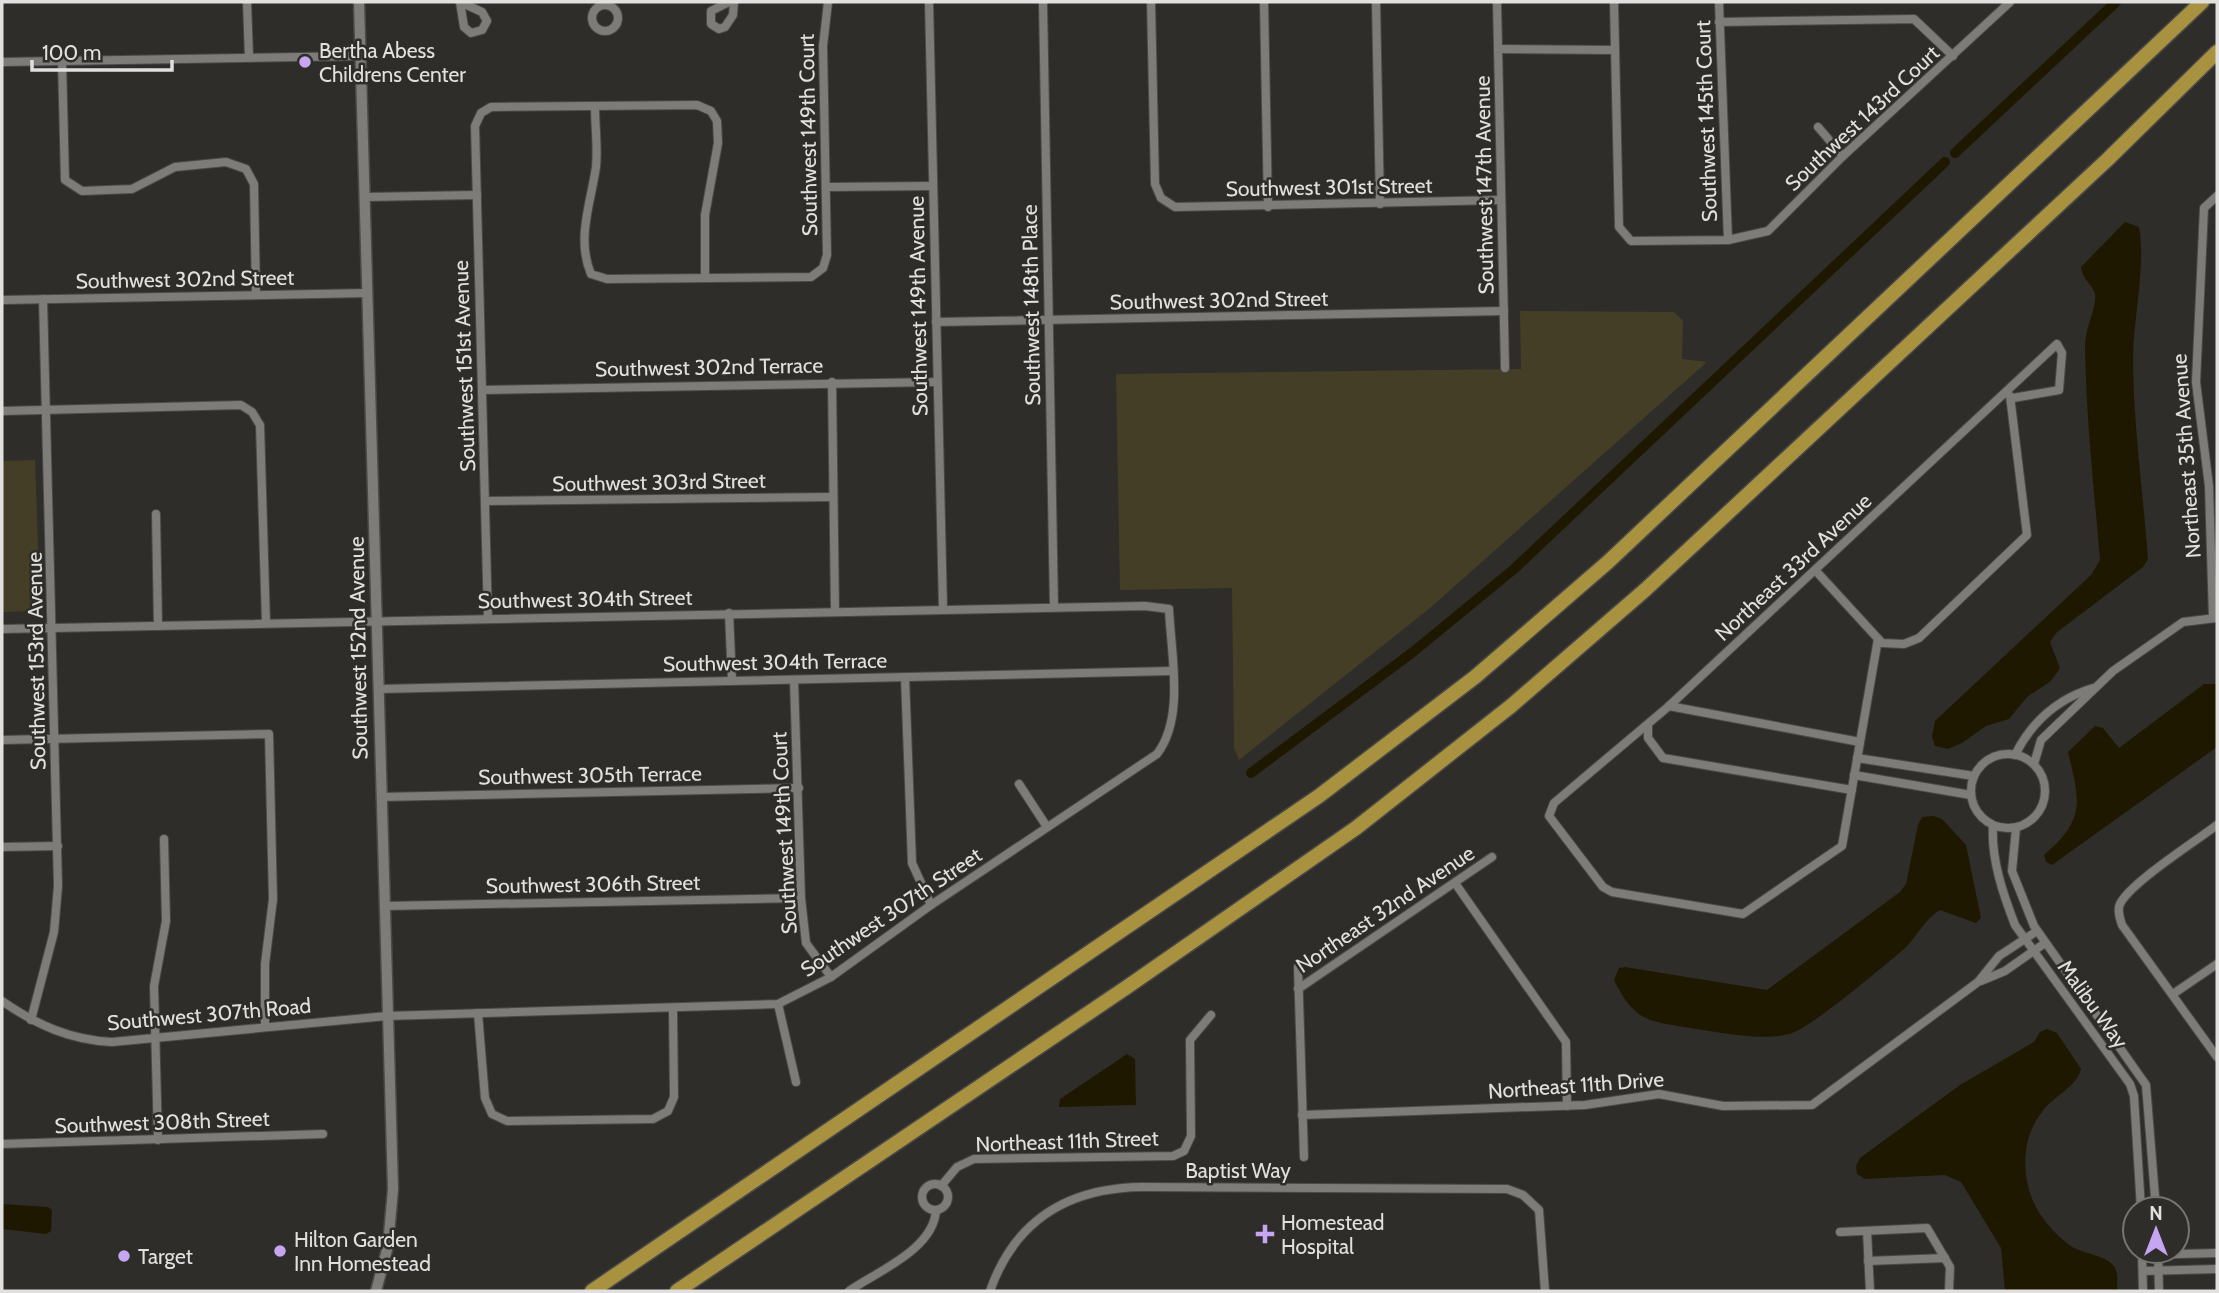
<svg xmlns="http://www.w3.org/2000/svg" width="2219" height="1293" font-family="Cabin,sans-serif">
<rect width="100%" height="100%" fill="#2e2d2a"/>
<g fill="#453e26">
<path d="M1520 311 1674 312 1683 321 1682 359 1707 362 1430 608 1239 760 1234 748 1232 588 1120 590 1116 374 1521 369Z"/>
<path d="M35 460 40 603 32 611 2 612V461Z"/>
</g>
<g fill="#1f1801">
<path d="M2125 222 2139 227C2146 263 2134 316 2133 355 2133 423 2143 491 2148 559L2143 567 2056 633 2050 642 2060 668 2051 681 2027 697 2009 719 1986 726 1962 743 1948 749 1935 746 1932 737 1935 721 2091 575 2100 560C2094 489 2086 417 2085 346 2085 328 2097 307 2095 294 2092 284 2082 279 2081 267Z"/>
<path d="M2204 684H2217V747L2052 865 2046 862 2044 855C2086 819 2080 802 2068 752L2095 726 2103 728 2119 748Z"/>
<path d="M1934 816 1942 819 1966 845 1981 918 1976 923 1940 910C1922 922 1918 936 1904 949 1884 966 1813 1026 1792 1033 1765 1042 1718 1032 1690 1028 1648 1021 1635 1022 1614 980L1619 968 1625 967 1767 990 1900 892 1906 884 1918 825 1922 817Z"/>
<path d="M2047 1029 2057 1033 2081 1069C2076 1088 2053 1096 2042 1112 2019 1141 2021 1184 2040 1214 2047 1225 2062 1241 2074 1248 2086 1254 2111 1256 2116 1270 2118 1276 2117 1285 2117 1291H2005L2001 1248 1961 1182 1945 1175 1865 1179 1857 1174 1856 1166 1860 1158 1960 1085 2034 1042 2040 1032Z"/>
<path d="M1127 1054 1135 1059 1136 1105 1059 1107 1060 1099Z"/>
<path d="M2 1204 48 1207 52 1210 51 1231 46 1234 2 1229Z"/>
</g>
<g fill="none" stroke-linecap="round" stroke-linejoin="round">
<g stroke="#1f1801" stroke-width="10">
<path d="M1955 153 2116 2"/>
<path d="M1251 773 1413 652 1514 569 1945 162"/>
</g>
<defs>
<g id="street">
<path d="M247 2 249 57"/>
<path d="M460 2 482 12 487 21 482 30 471 33 464 27Z"/>
<path d="M729 2 711 11V24L719 29 725 27 733 15 734 2"/>
<path d="M929 2 943 609"/>
<path d="M1043 2 1054 607"/>
<path d="M1151 2 1155 184 1161 198 1175 207 1501 200"/>
<path d="M1264 2 1268 207"/>
<path d="M1376 2 1380 204"/>
<path d="M1497 2 1505 368"/>
<path d="M1614 2 1619 227 1631 241 1728 240 1768 231 1843 156 2010 2"/>
<path d="M1719 2 1728 240"/>
<circle cx="605" cy="18" r="13"/>
<path d="M1719 22 1914 19 1953 56"/>
<path d="M1498 49 1614 50"/>
<path d="M62 61 65 180 82 191 132 189 175 167 226 162 246 169 254 184 256 295"/>
<path d="M2 62 360 56"/>
<path d="M595 107C595 126 598 148 596 167 591 202 576 239 591 274L607 279 811 277 823 268 827 255 823 46 828 2"/>
<path d="M1818 127 1843 156"/>
<path d="M827 187 932 186"/>
<path d="M365 197 477 195"/>
<path d="M2 300 368 293"/>
<path d="M936 322 1504 311"/>
<path d="M832 382 835 612"/>
<path d="M482 390 937 382"/>
<path d="M2 411 241 405 252 412 260 425 266 623"/>
<path d="M486 501 832 497"/>
<path d="M156 514 158 626"/>
<path d="M1816 571 1882 643 1904 644 1919 638 2027 535 2010 396"/>
<path d="M729 613 732 681"/>
<path d="M2213 618 2209 486 2196 382 2204 208 2217 196"/>
<path d="M488 619 475 126 481 113 491 107 697 105 711 111 717 121 718 143 705 215V278"/>
<path d="M2 629 1145 606 1169 609C1171 654 1185 718 1157 754L931 905 831 977 778 1004 387 1016 112 1042C70 1040 37 1025 2 1001"/>
<path d="M1878 639 1842 846 1743 914 1612 892 1603 887 1549 816 1554 803 1669 706 2057 344 2062 353 2059 390 2013 398"/>
<path d="M905 677 912 863 931 905"/>
<path d="M794 680 801 898 806 943 831 977"/>
<path d="M379 689 1172 671"/>
<path d="M1669 706 1860 742"/>
<path d="M1648 725V738L1663 758 1852 790"/>
<path d="M2 740 269 734 273 899 265 964V1026"/>
<circle cx="2008" cy="791" r="37"/>
<path d="M2015 755C2032 721 2057 699 2093 688"/>
<path d="M1857 758 1974 776"/>
<path d="M2034 764 2041 740 2113 671 2183 622 2216 618"/>
<path d="M1854 775 1971 795"/>
<path d="M1019 784 1047 827"/>
<path d="M381 797 799 788"/>
<path d="M2217 825C2196 841 2130 883 2120 904 2117 910 2120 919 2122 925L2217 1057"/>
<path d="M1993 826C1991 859 2003 894 2015 925L2130 1084 2134 1096 2141 1209"/>
<path d="M2016 828 2012 871 2034 926 2146 1085 2156 1209"/>
<path d="M2 847 58 846"/>
<path d="M1455 883 1566 1042 1567 1106"/>
<path d="M385 906 801 898"/>
<path d="M1298 967 1304 1157"/>
<path d="M1981 981 2005 971 2045 943"/>
<path d="M1298 989 1492 857"/>
<path d="M2173 994 2217 964"/>
<path d="M778 1004 796 1082"/>
<path d="M478 1013 485 1098 492 1114 507 1121 653 1119 668 1111 674 1097 673 1009"/>
<path d="M31 1020 54 932 58 886 43 299"/>
<path d="M1302 1115 1585 1105 1659 1094 1723 1106 1812 1105 1978 982 1999 956 2037 931"/>
<path d="M158 1140 154 986 166 921 164 839"/>
<path d="M2 1144 323 1134"/>
<circle cx="935" cy="1197" r="13"/>
<path d="M941 1186 957 1167 974 1159 1173 1156 1184 1151 1191 1136 1190 1040 1211 1015"/>
<path d="M1867 1231 1870 1291"/>
<path d="M1840 1232 1927 1228 1950 1267 1949 1291"/>
<path d="M2142 1251 2143 1291"/>
<path d="M2158 1252 2159 1291"/>
<path d="M2142 1255 2217 1253"/>
<path d="M1868 1261 1945 1258"/>
<path d="M2143 1271 2217 1269"/>
<path d="M849 1291C878 1271 934 1249 936 1210"/>
<path d="M990 1291C1015 1220 1068 1188 1142 1187L1507 1189 1523 1195 1539 1210 1545 1291"/>
</g>
<path id="secondary" d="M359 2 393 1189 388 1246 376 1291"/>
<g id="highway">
<path d="M592 1291 1319 796 1475 677 1608 562 2202 2"/>
<path d="M677 1291 1127 987 1356 828 1511 706 1645 590 2107 160 2217 52"/>
</g>
</defs>
<use href="#street" stroke="#4b4a47" stroke-width="10"/>
<use href="#secondary" stroke="#4b4a47" stroke-width="13"/>
<use href="#highway" stroke="#4b4a47" stroke-width="17"/>
<use href="#street" stroke="#7d7c78" stroke-width="8"/>
<use href="#secondary" stroke="#7d7c78" stroke-width="10"/>
<use href="#highway" stroke="#a9923f" stroke-width="14"/>
</g>
<g fill="#c6a6f0" stroke="#2e2d2a" stroke-width="2.5">
<circle cx="305" cy="62" r="7"/>
<path d="M1261.5 1223.5h7v7h7v7h-7v7h-7v-7h-7v-7h7z"/>
<circle cx="280" cy="1251" r="7"/>
<circle cx="124" cy="1256" r="7"/>
</g>
<g text-anchor="middle" dominant-baseline="central" stroke-width="5" stroke-linejoin="round" paint-order="stroke">
<g font-size="21" fill="#e1e0de" stroke="#2e2d2a" text-anchor="start">
<text x="319" y="50">Bertha Abess<tspan x="319" dy="24">Childrens Center</tspan></text>
<text x="1281" y="1222">Homestead<tspan x="1281" dy="24">Hospital</tspan></text>
<text x="294" y="1239">Hilton Garden<tspan x="294" dy="24">Inn Homestead</tspan></text>
<text x="138" y="1256">Target</text>
</g>
<g font-size="21" fill="#e1e0de" stroke="#2e2d2a">
<text transform="translate(1862 118) rotate(-43)">Southwest 143rd Court</text>
<text transform="translate(1706 121) rotate(-92)">Southwest 145th Court</text>
<text transform="translate(808 135) rotate(-91)">Southwest 149th Court</text>
<text transform="translate(1484 185) rotate(-91)">Southwest 147th Avenue</text>
<text transform="translate(1329 187) rotate(-1)">Southwest 301st Street</text>
<text transform="translate(185 279) rotate(-1)">Southwest 302nd Street</text>
<text transform="translate(1219 300) rotate(-1)">Southwest 302nd Street</text>
<text transform="translate(1031 305) rotate(-91)">Southwest 148th Place</text>
<text transform="translate(918 306) rotate(-91)">Southwest 149th Avenue</text>
<text transform="translate(464 366) rotate(-92)">Southwest 151st Avenue</text>
<text transform="translate(709 367) rotate(-1)">Southwest 302nd Terrace</text>
<text transform="translate(2186 456) rotate(-94)">Northeast 35th Avenue</text>
<text transform="translate(659 482) rotate(-1)">Southwest 303rd Street</text>
<text transform="translate(1793 567) rotate(-43)">Northeast 33rd Avenue</text>
<text transform="translate(585 599) rotate(-1)">Southwest 304th Street</text>
<text transform="translate(358 648) rotate(-91)">Southwest 152nd Avenue</text>
<text transform="translate(36 661) rotate(-91)">Southwest 153rd Avenue</text>
<text transform="translate(775 662) rotate(-1)">Southwest 304th Terrace</text>
<text transform="translate(590 775) rotate(-1)">Southwest 305th Terrace</text>
<text transform="translate(784 833) rotate(-93)">Southwest 149th Court</text>
<text transform="translate(593 884) rotate(-1)">Southwest 306th Street</text>
<text transform="translate(1385 909) rotate(-34)">Northeast 32nd Avenue</text>
<text transform="translate(891 912) rotate(-34)">Southwest 307th Street</text>
<text transform="translate(2093 1004) rotate(54)">Malibu Way</text>
<text transform="translate(209 1014) rotate(-5)">Southwest 307th Road</text>
<text transform="translate(1576 1085) rotate(-4)">Northeast 11th Drive</text>
<text transform="translate(162 1122) rotate(-2)">Southwest 308th Street</text>
<text transform="translate(1067 1141) rotate(-2)">Northeast 11th Street</text>
<text x="1238" y="1170">Baptist Way</text>
</g>
</g>
<rect width="2219" height="1293" fill="none" stroke="#e1e0de" stroke-width="7"/>
<g transform="translate(2156 1230)"><circle r="33" fill="#2e2d2a" stroke="#767572" stroke-width="2"/>
<path d="M0-5L12 26L0 18L-12 26Z" fill="#c6a6f0"/>
<text y="-10" font-size="19" font-weight="bold" text-anchor="middle" fill="#e1e0de">N</text>
</g>
<path d="M32 60v10h140v-10" fill="none" stroke="#e1e0de" stroke-width="3.5"/>
<text x="42" y="60" font-size="21" fill="#e1e0de" stroke="#2e2d2a" stroke-width="5" paint-order="stroke">100 m</text>
</svg>
